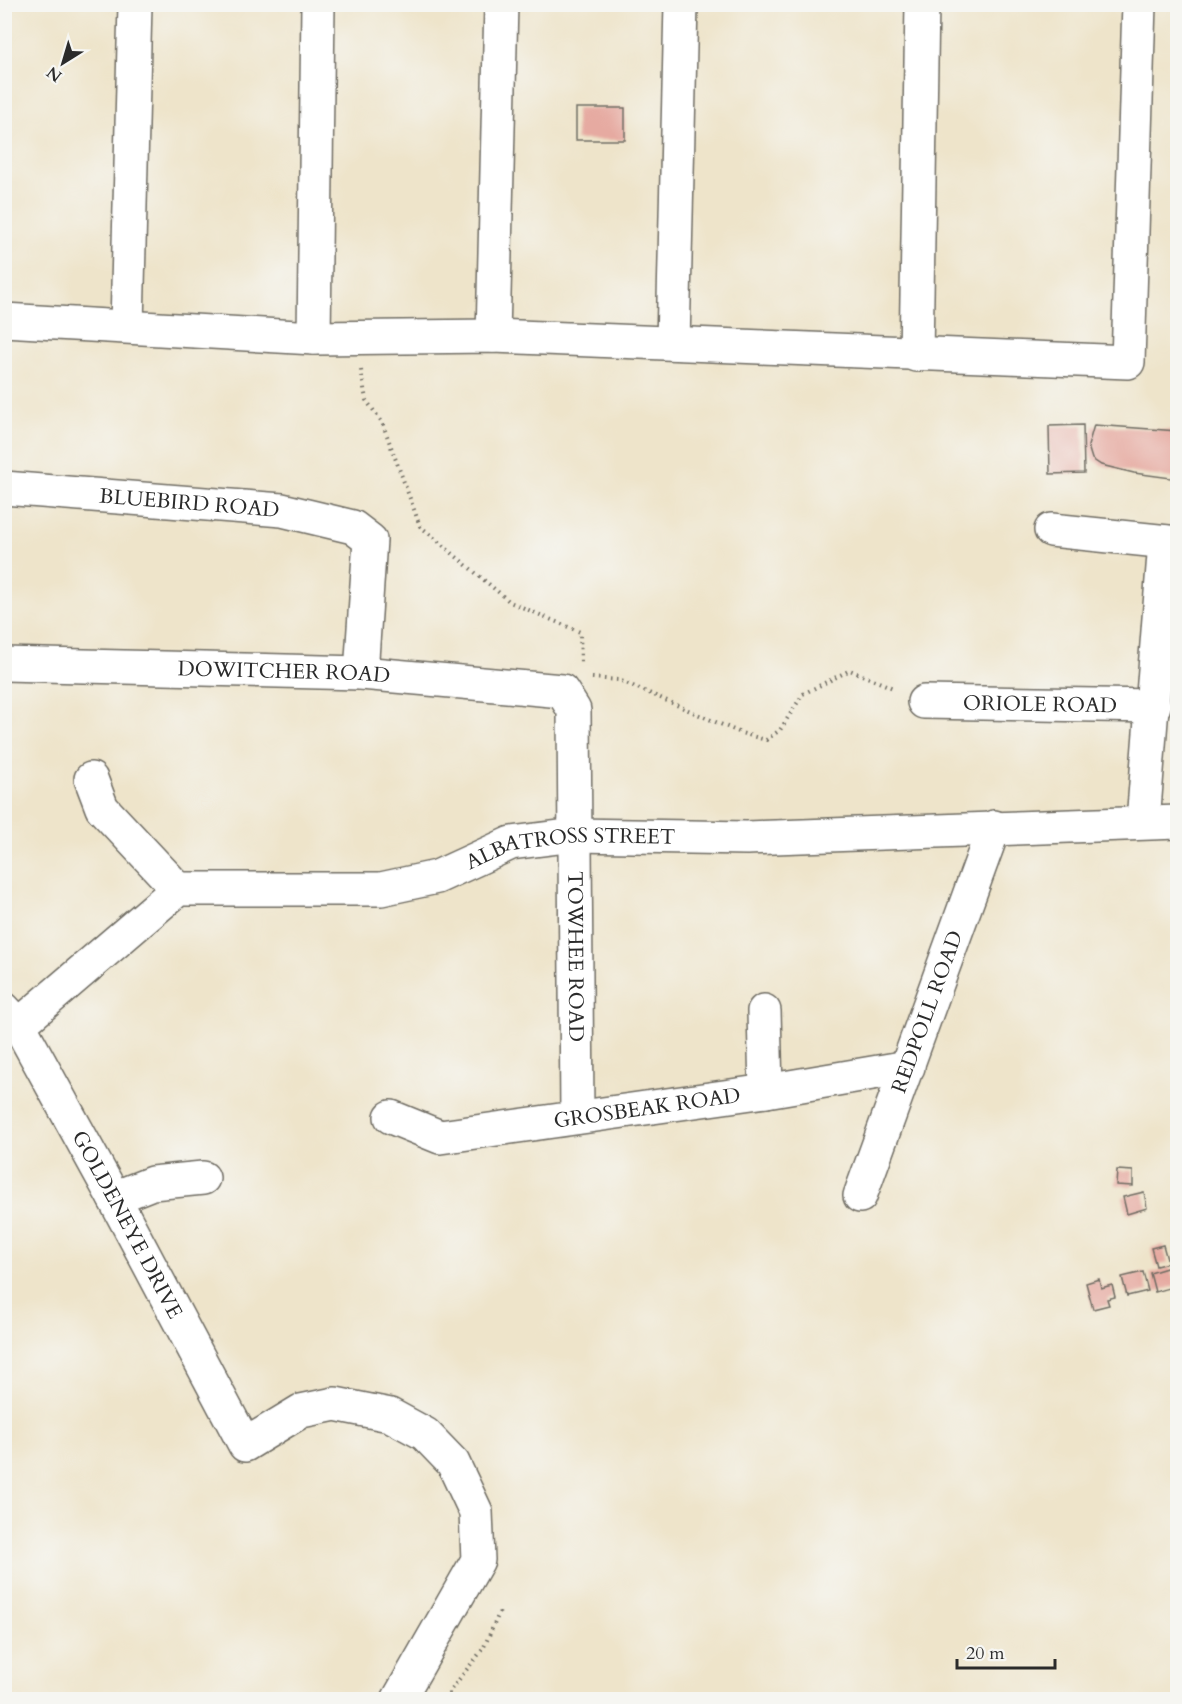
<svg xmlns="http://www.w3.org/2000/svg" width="1182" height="1704" font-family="Cardo,serif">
<rect width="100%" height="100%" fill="#f6f6f2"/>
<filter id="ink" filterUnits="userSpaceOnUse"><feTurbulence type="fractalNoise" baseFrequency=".0167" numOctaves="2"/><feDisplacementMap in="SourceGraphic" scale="12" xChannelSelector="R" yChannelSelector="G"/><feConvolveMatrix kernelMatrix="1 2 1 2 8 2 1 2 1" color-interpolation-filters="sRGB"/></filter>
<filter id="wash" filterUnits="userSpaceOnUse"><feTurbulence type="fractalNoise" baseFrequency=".008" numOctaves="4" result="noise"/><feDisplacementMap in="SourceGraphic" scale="24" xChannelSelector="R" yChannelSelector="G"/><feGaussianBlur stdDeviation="1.35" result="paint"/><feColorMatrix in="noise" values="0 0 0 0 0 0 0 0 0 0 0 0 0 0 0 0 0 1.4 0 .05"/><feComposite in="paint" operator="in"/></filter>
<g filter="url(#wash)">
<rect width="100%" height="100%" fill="#eee4ca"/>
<g id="blocks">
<g fill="#e6aaa1">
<rect x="576" y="108" width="49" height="32"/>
<path d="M1083 425 1084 473 1050 474 1049 426Z"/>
<path d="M1094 425 1178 431V479L1134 473 1101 465 1092 459 1088 446Z"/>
<path d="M1117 1170 1133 1171V1186L1116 1185Z"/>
<path d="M1144 1192 1147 1208 1127 1214 1123 1197Z"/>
<path d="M1163 1245 1168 1263 1156 1266 1151 1248Z"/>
<path d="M1170 1267 1176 1286 1155 1292 1150 1273Z"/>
<path d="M1143 1272 1148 1291 1127 1296 1122 1277Z"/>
<path d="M1099 1279 1101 1288 1112 1285 1115 1297 1107 1299 1109 1305 1093 1309 1086 1283Z"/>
</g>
</g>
</g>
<g filter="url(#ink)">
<use href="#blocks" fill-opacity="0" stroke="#6f6c63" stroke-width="1.5"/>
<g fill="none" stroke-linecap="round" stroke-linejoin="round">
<defs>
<g id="minor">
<path d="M4 320 314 338 493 336 1128 362 1139 4"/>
<path d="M127 326 135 4"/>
<path d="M493 336 501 4"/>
<path d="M314 338 318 4"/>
<path d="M673 343 681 4"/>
<path d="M916 355 922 4"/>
<path id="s1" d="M4 488 282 510 353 527 370 540 361 673"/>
<path d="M1051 530 1178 543"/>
<path id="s2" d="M4 664 361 673 562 691 574 710 577 1117"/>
<path id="s3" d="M924 702 1154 706"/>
<path d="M91 779 102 808 178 889"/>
<path d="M1143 822 1165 542"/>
<path id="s4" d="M4 1009 19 1025 114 1198 245 1445 301 1411 335 1404 390 1415 425 1434 453 1463 476 1512 478 1560 398 1700"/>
<path d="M764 1011 766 1091"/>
<path id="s5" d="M19 1025 178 889H381L437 877 511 843 575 835 747 838 1178 822"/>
<path id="s6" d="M391 1117 440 1137 766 1091 908 1067"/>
<path id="s7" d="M860 1196 994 827"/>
<path d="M114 1198 152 1183 203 1178"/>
</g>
</defs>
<use href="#minor" stroke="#6f6c63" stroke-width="36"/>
<g stroke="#6f6c63" stroke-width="4" stroke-dasharray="1.5 4.5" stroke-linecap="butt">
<path d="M361 370 366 400 382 422 420 526 510 602 580 632 581 664"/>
<path d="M592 678 619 680 741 733 766 740 780 730 803 694 850 670 893 688"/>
<path d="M449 1700V1692L483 1649 501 1609"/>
</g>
<use href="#minor" stroke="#fff" stroke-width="33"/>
</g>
</g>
<g text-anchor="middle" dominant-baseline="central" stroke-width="4.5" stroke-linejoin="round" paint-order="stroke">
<g font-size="21" fill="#2b2b2b" stroke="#f6f6f2">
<text stroke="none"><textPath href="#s1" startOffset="186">BLUEBIRD ROAD</textPath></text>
<text stroke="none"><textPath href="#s2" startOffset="280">DOWITCHER ROAD</textPath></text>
<text stroke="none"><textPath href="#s3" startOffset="116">ORIOLE ROAD</textPath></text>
<text stroke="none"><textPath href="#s5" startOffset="609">ALBATROSS STREET</textPath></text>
<text stroke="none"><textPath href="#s2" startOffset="828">TOWHEE ROAD</textPath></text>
<text stroke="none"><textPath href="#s7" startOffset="196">REDPOLL ROAD</textPath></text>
<text stroke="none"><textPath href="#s6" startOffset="262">GROSBEAK ROAD</textPath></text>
<text stroke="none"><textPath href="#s4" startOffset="249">GOLDENEYE DRIVE</textPath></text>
</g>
</g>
<rect width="1182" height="1704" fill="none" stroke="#f6f6f2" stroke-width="24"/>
<g transform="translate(63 63) rotate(217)" stroke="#f6f6f2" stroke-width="4.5" paint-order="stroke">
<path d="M0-4.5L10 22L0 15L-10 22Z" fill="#2b2b2b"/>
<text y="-9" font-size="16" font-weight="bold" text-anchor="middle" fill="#2b2b2b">N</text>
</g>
<path d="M957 1659v9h98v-9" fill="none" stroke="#2b2b2b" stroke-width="3"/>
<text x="966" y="1659" font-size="18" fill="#2b2b2b" stroke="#f6f6f2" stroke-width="4.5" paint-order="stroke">20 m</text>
</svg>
